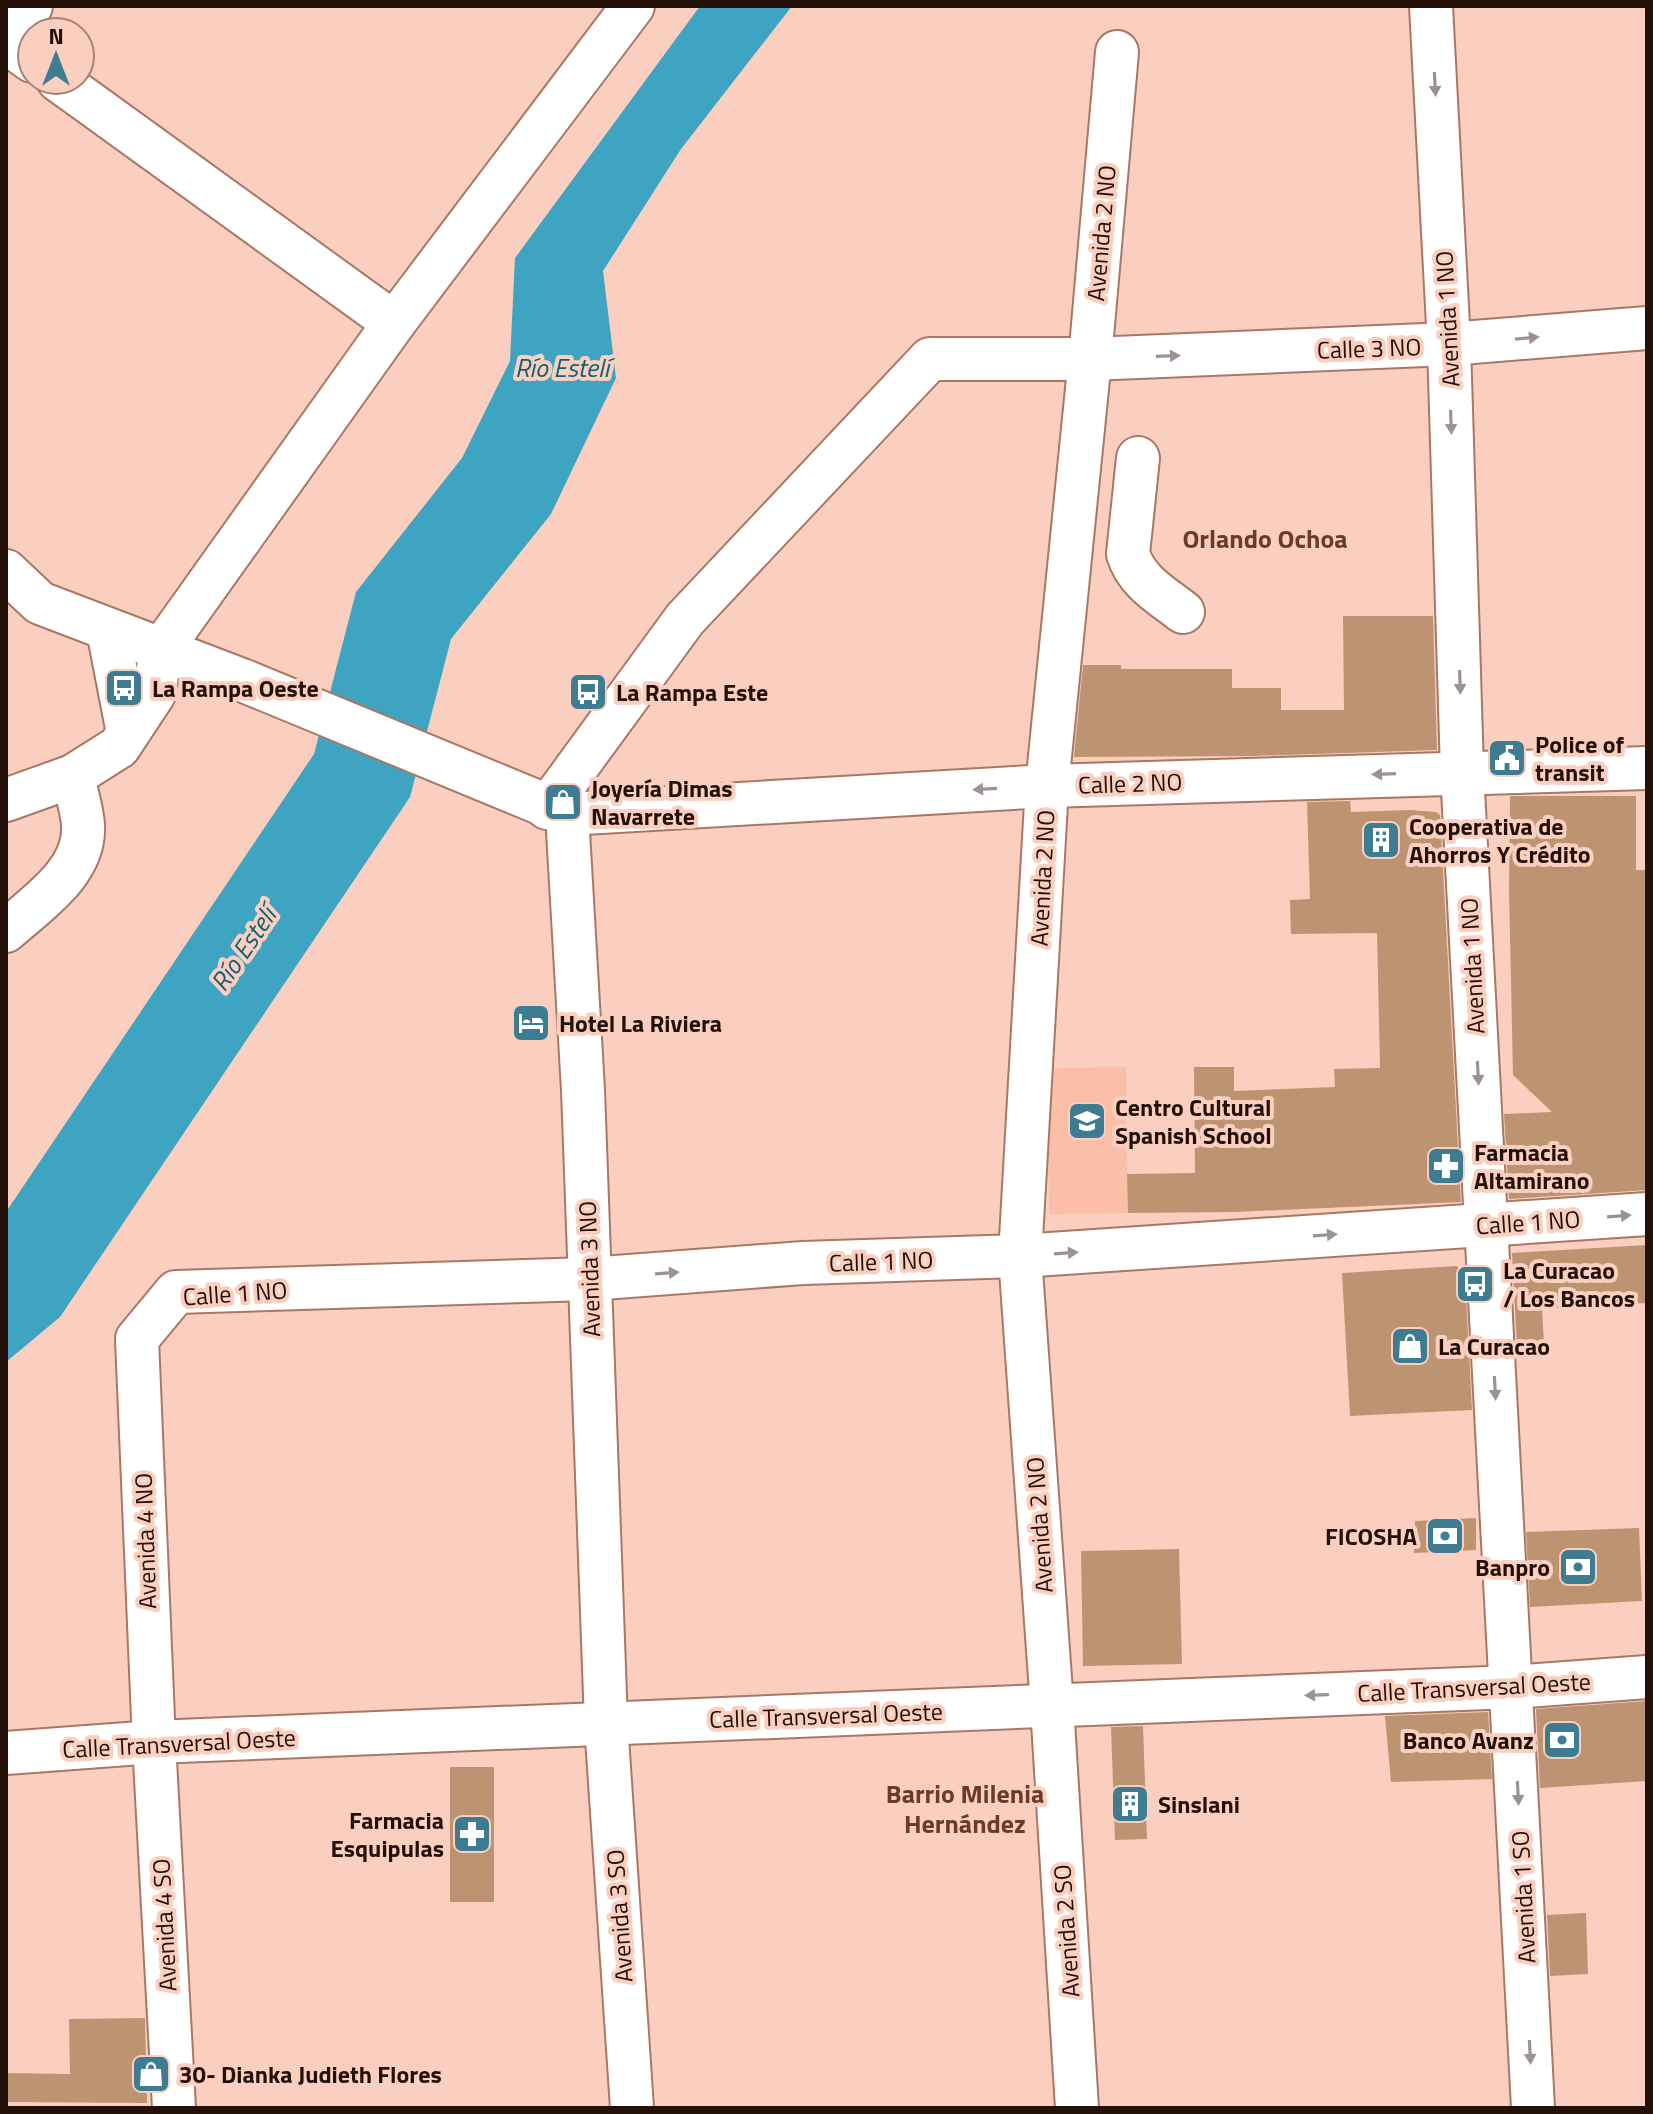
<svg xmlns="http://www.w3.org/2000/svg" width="1653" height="2114" font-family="'Titillium Web',sans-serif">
<rect width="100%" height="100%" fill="#fbcfbf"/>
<path fill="#fbbea7" d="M1126 1067 1128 1213 1049 1214 1047 1068Z"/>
<path fill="#3fa4c2" d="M700 6H792L681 149 603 271 616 378 551 514 451 639 410 797 60 1317 6 1362V1212L314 754 356 592 462 458 510 361 515 258Z"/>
<g fill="#bd9472">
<path d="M1343 616H1433L1437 750 1252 756 1074 757 1083 665H1121V669H1232V688H1281V710H1344Z"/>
<path d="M1510 796H1636V870H1646L1647 1190 1509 1199 1504 1114 1552 1112 1513 1075 1509 890Z"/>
<path d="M1350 801 1351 812 1410 810 1436 812 1440 815 1461 1202 1235 1212 1128 1213 1127 1174 1195 1173 1194 1067H1234V1091L1335 1087 1334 1069 1380 1068 1377 933 1291 934 1290 900 1310 899 1307 802Z"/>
<path d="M1647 1245V1303L1542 1309 1544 1345 1517 1346 1512 1253Z"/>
<path d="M1457 1266 1465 1276 1472 1410 1350 1416 1342 1273Z"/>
<path d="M1476 1518V1550L1414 1553 1415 1521Z"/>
<path d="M1639 1528 1642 1601 1530 1607 1526 1532Z"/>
<path d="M1179 1549 1182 1664 1083 1666 1081 1551Z"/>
<path d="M1647 1701V1781L1540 1788 1536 1709Z"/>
<path d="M1488 1712 1492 1779 1391 1782 1385 1716Z"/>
<path d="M1143 1726 1147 1839 1115 1840 1111 1727Z"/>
<rect x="450" y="1767" width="44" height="135"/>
<path d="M1586 1913 1588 1974 1550 1976 1547 1915Z"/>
<path d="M145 2018 147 2103 6 2102V2073L70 2074 69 2019Z"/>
</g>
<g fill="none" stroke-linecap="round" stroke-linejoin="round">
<defs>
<g id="minor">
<path d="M1431 6 1449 344 1462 771 1533 2108"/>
<path d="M6 32 31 6"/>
<path d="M6 42 32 61"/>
<path d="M58 80 394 323"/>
<path d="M1138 458 1128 554C1137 582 1161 595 1183 612"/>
<path d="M6 571 40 603 242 680 567 814 1047 786 1647 768"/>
<path d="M108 630 128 733"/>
<path d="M6 800 73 776 119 747 154 694 161 650 394 323 633 6"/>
<path d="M547 808 685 619 930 359H1090L1449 344 1647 328"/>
<path d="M567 814 583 1090 606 1723 632 2108"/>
<path d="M6 931C37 903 86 872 83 825 82 809 76 792 73 776"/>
<path d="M6 1753 154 1742 1512 1687 1647 1677"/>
<path d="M174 2108 154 1742 137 1339 176 1292 589 1279 803 1263 1020 1256 1647 1214"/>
<path d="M1077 2108 1052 1706 1020 1256 1047 786 1090 359 1117 52"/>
</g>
</defs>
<use href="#minor" stroke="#a97865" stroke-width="46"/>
<use href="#minor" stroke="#fff" stroke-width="42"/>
</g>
<defs><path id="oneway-solid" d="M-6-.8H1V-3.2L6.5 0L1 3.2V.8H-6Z" transform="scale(2)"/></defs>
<g fill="#9c9390">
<use href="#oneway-solid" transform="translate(1435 84) rotate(87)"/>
<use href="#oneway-solid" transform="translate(1527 338) rotate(-5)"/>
<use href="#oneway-solid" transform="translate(1168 356) rotate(-2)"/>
<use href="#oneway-solid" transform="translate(1451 422) rotate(88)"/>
<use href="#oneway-solid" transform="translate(1460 682) rotate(88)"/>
<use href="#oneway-solid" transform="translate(1384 774) rotate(178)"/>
<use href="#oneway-solid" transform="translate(985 789) rotate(177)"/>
<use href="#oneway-solid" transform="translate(1478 1073) rotate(87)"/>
<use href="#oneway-solid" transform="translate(1619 1216) rotate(-4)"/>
<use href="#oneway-solid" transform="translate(1325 1235) rotate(-4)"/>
<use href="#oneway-solid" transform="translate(1066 1253) rotate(-4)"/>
<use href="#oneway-solid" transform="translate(667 1273) rotate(-4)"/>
<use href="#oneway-solid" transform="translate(1495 1388) rotate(87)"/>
<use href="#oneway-solid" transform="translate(1317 1695) rotate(178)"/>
<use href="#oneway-solid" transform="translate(1518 1793) rotate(87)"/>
<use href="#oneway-solid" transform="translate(1530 2052) rotate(87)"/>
</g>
<defs>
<symbol id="bus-square" viewBox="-11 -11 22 22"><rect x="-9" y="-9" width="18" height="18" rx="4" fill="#3e7d91" stroke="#fbcfbf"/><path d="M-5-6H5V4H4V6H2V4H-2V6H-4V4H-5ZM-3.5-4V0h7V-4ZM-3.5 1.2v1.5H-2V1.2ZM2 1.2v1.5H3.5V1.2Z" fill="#fff"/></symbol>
<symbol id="civic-square" viewBox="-11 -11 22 22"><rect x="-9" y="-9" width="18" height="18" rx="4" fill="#3e7d91" stroke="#fbcfbf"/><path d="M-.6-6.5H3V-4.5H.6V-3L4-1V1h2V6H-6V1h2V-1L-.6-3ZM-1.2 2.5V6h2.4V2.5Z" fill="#fff"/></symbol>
<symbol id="shop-square" viewBox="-11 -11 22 22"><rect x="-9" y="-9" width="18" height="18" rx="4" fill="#3e7d91" stroke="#fbcfbf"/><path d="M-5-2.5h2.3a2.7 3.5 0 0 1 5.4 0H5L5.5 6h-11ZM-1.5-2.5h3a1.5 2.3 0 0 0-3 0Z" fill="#fff"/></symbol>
<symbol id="building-square" viewBox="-11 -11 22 22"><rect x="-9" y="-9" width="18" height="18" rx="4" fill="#3e7d91" stroke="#fbcfbf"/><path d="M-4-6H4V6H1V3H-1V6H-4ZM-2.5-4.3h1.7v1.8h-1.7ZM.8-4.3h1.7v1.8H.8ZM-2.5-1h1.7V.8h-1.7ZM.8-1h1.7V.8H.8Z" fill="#fff"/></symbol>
<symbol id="hotel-square" viewBox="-11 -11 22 22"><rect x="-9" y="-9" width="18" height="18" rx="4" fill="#3e7d91" stroke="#fbcfbf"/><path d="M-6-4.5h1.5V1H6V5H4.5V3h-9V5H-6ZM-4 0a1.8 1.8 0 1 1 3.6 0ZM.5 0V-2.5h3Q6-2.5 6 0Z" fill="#fff"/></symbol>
<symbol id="school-square" viewBox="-11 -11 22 22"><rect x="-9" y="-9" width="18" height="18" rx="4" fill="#3e7d91" stroke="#fbcfbf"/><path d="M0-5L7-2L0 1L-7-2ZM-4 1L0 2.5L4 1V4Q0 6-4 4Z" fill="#fff"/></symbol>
<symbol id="pharmacy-square" viewBox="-11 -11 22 22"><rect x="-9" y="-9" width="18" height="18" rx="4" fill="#3e7d91" stroke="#fbcfbf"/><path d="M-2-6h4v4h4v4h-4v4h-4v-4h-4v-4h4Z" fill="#fff"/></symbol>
<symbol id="bank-square" viewBox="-11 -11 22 22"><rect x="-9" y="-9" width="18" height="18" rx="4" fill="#3e7d91" stroke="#fbcfbf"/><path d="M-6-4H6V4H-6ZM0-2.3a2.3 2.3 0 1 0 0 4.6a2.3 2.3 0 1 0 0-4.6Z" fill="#fff"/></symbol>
</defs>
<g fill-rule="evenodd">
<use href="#bus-square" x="102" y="666" width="44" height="44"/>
<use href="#bus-square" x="566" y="670" width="44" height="44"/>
<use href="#civic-square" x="1485" y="736" width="44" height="44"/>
<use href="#shop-square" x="541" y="780" width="44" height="44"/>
<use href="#building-square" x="1359" y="818" width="44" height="44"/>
<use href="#hotel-square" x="509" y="1001" width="44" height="44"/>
<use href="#school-square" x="1065" y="1099" width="44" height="44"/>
<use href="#pharmacy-square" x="1424" y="1144" width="44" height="44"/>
<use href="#bus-square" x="1453" y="1262" width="44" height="44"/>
<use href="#shop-square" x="1388" y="1324" width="44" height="44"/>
<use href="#bank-square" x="1423" y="1514" width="44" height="44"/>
<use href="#bank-square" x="1556" y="1545" width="44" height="44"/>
<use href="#bank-square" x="1540" y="1718" width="44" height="44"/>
<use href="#building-square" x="1108" y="1782" width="44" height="44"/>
<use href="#pharmacy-square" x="450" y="1812" width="44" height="44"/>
<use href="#shop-square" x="129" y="2052" width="44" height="44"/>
</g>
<g text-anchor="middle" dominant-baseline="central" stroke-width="8" stroke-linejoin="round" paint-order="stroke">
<g font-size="24" fill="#221009" stroke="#fbcfbf">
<text transform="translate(1101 233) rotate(-85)">Avenida 2 NO</text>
<text transform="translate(1447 319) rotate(-93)">Avenida 1 NO</text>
<text transform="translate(1369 348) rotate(-2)">Calle 3 NO</text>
<text transform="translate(1130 783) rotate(-2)">Calle 2 NO</text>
<text transform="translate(1042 878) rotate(-87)">Avenida 2 NO</text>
<text transform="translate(1472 966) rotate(-93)">Avenida 1 NO</text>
<text transform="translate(1528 1222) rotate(-4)">Calle 1 NO</text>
<text transform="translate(881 1261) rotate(-2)">Calle 1 NO</text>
<text transform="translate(589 1269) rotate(-92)">Avenida 3 NO</text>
<text transform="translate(235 1293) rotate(-4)">Calle 1 NO</text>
<text transform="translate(1039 1525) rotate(-94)">Avenida 2 NO</text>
<text transform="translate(145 1541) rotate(-92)">Avenida 4 NO</text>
<text transform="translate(1474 1687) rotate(-3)">Calle Transversal Oeste</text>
<text transform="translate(826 1715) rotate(-2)">Calle Transversal Oeste</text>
<text transform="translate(179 1743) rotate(-3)">Calle Transversal Oeste</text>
<text transform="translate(1523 1897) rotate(-93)">Avenida 1 SO</text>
<text transform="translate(619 1916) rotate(-94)">Avenida 3 SO</text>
<text transform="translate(164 1925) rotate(-93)">Avenida 4 SO</text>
<text transform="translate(1066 1931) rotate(-94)">Avenida 2 SO</text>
</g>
<g font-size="24" font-weight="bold" fill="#221009" stroke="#fbcfbf" text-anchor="start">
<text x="152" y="688">La Rampa Oeste</text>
<text x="616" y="692">La Rampa Este</text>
<text x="1535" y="744">Police of<tspan x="1535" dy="28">transit</tspan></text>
<text x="591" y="788">Joyería Dimas<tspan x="591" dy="28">Navarrete</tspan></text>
<text x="1409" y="826">Cooperativa de<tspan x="1409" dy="28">Ahorros Y Crédito</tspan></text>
<text x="559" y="1023">Hotel La Riviera</text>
<text x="1115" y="1107">Centro Cultural<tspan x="1115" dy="28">Spanish School</tspan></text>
<text x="1474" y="1152">Farmacia<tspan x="1474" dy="28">Altamirano</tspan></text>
<text x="1503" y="1270">La Curacao<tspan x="1503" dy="28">/ Los Bancos</tspan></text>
<text x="1438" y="1346">La Curacao</text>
<text x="1417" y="1536" text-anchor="end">FICOSHA</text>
<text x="1550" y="1567" text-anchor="end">Banpro</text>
<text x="1534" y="1740" text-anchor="end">Banco Avanz</text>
<text x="1158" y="1804">Sinslani</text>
<text x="444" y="1820" text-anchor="end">Farmacia<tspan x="444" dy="28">Esquipulas</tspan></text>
<text x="179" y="2074">30- Dianka Judieth Flores</text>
</g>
<g font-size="26" font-style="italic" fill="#0e6176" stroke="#fbcfbf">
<text x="562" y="367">Río Estelí</text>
<text transform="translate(243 949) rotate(-56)">Río Estelí</text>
</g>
<g font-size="26" font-weight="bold" fill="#683c2b" stroke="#fbcfbf">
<text x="1265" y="538">Orlando Ochoa</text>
<text x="965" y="1793">Barrio Milenia<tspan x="965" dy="30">Hernández</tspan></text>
</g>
</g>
<rect width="1653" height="2114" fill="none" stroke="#221009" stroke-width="16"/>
<g transform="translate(56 56)"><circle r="38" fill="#fbcfbf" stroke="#a48376" stroke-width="2"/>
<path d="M0-6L14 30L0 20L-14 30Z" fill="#3e7d91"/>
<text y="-12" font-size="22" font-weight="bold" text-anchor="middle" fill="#221009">N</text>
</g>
</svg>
